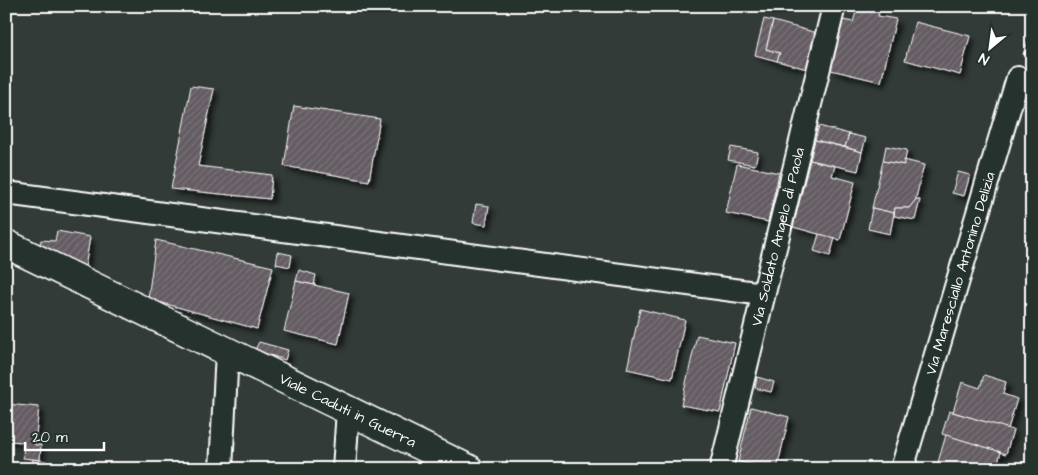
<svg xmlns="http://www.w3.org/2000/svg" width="1038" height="475" font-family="'Architects Daughter',sans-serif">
<defs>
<pattern id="building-hatch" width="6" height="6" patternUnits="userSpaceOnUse" patternTransform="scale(1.25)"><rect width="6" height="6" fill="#645b62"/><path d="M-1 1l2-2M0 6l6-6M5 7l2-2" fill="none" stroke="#7b747a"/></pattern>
<filter id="shadow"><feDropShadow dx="4.5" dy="4.5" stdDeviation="2.5" flood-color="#0009"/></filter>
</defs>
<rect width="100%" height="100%" fill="#323b38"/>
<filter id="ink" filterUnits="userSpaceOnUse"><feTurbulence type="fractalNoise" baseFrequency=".02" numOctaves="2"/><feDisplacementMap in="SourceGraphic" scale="10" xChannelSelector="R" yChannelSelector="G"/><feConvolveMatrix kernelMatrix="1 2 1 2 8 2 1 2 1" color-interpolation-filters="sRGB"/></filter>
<g filter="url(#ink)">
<g fill="url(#building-hatch)" stroke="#fff" filter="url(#shadow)">
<path d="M858 6 880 9 878 16 896 19 881 82 831 70 843 20 853 22Z"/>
<path d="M764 19 773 21 766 49 780 53 777 61 755 55Z"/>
<path d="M773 21 817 33 807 69 777 61 780 53 766 49Z"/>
<path d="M915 22 970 36 960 75 905 60Z"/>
<path d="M191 86 214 89 198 166 272 175 270 199 171 189Z"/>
<path d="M294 106 380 119 369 181 284 166Z"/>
<path d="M819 126 849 134 845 147 815 140Z"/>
<path d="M849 134 866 138 862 152 845 147Z"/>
<path d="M815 140 862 152 858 171 810 160Z"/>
<path d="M886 146 907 150 904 165 883 161Z"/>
<path d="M731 147 758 152 755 165 728 160Z"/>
<path d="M810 160 835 166 832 176 855 182 840 240 793 227Z"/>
<path d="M904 160 924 165 915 202 909 208H895L894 213 872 208 883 161 904 165Z"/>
<path d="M737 164 779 173 768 222 726 213Z"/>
<path d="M958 172 970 175 964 196 952 193Z"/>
<path d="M916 199 920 200 915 220 894 216 895 208H909Z"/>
<path d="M476 204 489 206 486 225 473 223Z"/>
<path d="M872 208 894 213 890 234 868 229Z"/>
<path d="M57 231 90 237 85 268 39 248 41 240 55 241Z"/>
<path d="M819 234 835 238 830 256 814 251Z"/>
<path d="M156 240 273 267 257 329 148 299Z"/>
<path d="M278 252 292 255 290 267 276 264Z"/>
<path d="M299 270 316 275 314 285 296 281Z"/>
<path d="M296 281 349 293 338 344 284 331Z"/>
<path d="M640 309 685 320 672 379 627 369Z"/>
<path d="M697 335 735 343 720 412 681 405Z"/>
<path d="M259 342 288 350 285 360 255 350Z"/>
<path d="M984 375 1006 382 1003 394 1017 399 1008 429 953 412 962 382 980 388Z"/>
<path d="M757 377 774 382 771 392 755 388Z"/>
<path d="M6 404 39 407 35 445H41L40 460 23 458 24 442 6 441Z"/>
<path d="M751 407 789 417 777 469 738 462Z"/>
<path d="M949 411 1013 430 1006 454 942 434Z"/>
<path d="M946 435 1001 452 996 469H936Z"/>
<path d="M33 459 46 461 45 469H32Z"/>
</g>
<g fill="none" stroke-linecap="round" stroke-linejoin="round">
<defs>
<g id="minor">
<path d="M6 193 763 294"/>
<path d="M221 469 227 351"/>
<path d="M344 469 348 410"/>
<path id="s1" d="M721 469 834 6"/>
<path id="s2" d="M902 469 1018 78"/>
</g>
<g id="tertiary">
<path id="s3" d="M6 244 469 469"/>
</g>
</defs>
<use href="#minor" stroke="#fff" stroke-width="26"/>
<use href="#tertiary" stroke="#fff" stroke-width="31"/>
<path stroke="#fff" stroke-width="3" stroke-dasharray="4 4" stroke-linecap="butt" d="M1024 55 1032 29"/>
<use href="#minor" stroke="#26332d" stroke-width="22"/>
<use href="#tertiary" stroke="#26332d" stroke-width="28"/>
</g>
</g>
<g text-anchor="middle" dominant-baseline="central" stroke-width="5" stroke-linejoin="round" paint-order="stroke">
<g font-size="15" fill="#fff" stroke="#26332d">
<text stroke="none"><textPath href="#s1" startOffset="239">Via Soldato Angelo di Paola</textPath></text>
<text stroke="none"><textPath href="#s2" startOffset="204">Via Maresciallo Antonino Delizia</textPath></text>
<text stroke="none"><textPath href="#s3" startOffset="380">Viale Caduti in Guerra</textPath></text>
</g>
</g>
<rect width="1038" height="475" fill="none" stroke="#26332d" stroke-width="25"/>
<rect x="12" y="12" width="1013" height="450" fill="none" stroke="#fff" stroke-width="2" filter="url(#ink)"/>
<g transform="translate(990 48) rotate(209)" stroke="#26332d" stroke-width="4" paint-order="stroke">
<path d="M0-4L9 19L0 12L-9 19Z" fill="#ffffff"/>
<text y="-8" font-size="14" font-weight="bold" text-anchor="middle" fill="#ffffff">N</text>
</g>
<path d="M25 442v8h79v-8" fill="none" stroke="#ffffff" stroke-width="2.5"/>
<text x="32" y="442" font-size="15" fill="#ffffff" stroke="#26332d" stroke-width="4" paint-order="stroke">20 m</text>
</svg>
